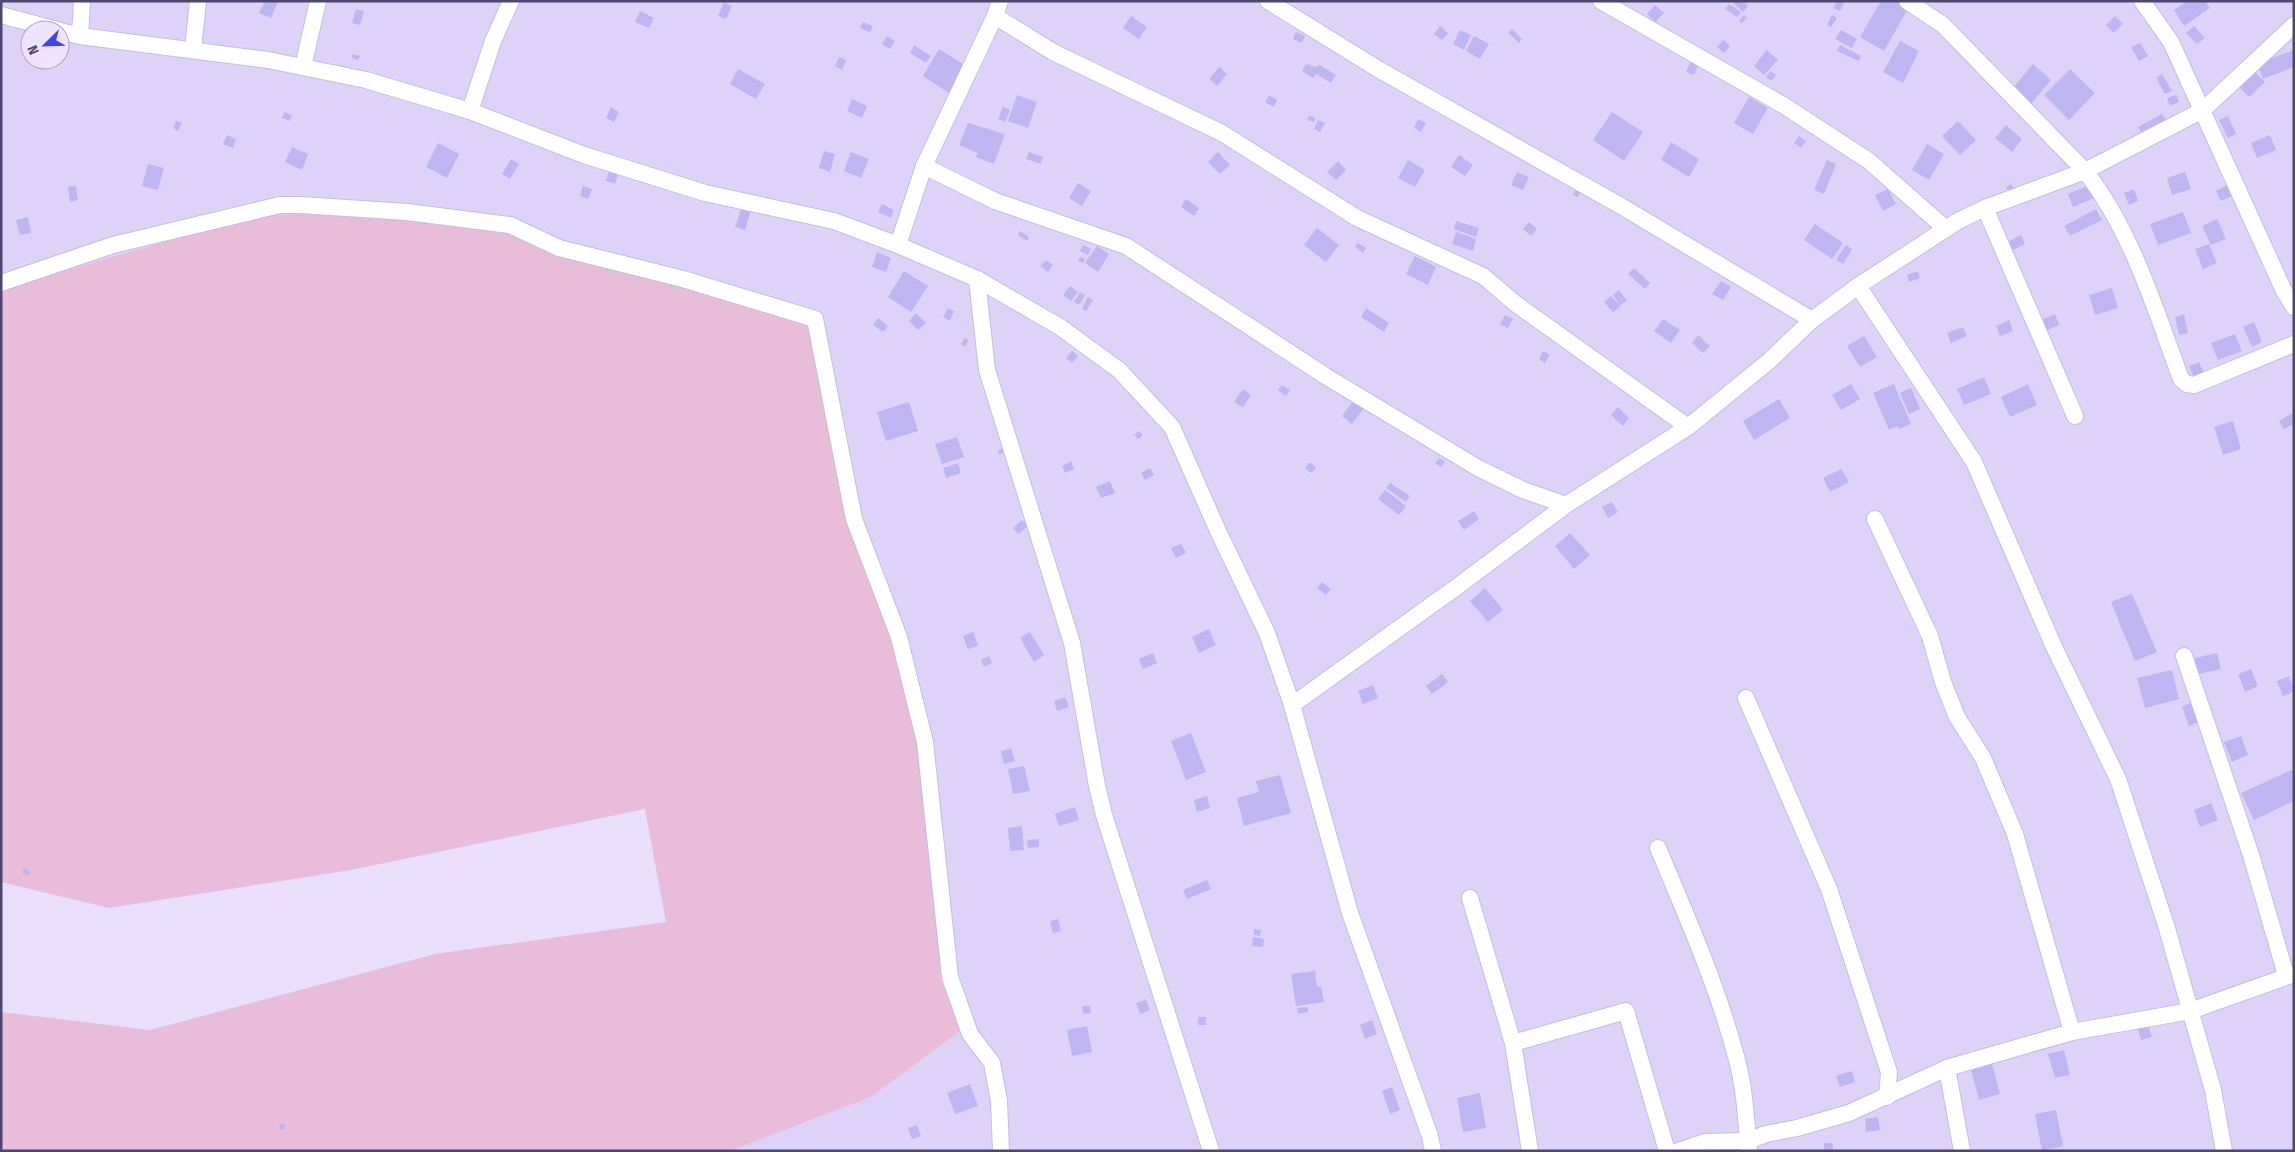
<svg xmlns="http://www.w3.org/2000/svg" width="2295" height="1152" font-family="'Fira Sans Condensed',sans-serif">
<rect width="100%" height="100%" fill="#e9defc"/>
<path fill="#dfd2f9" fill-rule="evenodd" d="M1 1H2294V1151H730L871 1097 975 1020 1 289ZM30 30H60V60H30Z"/>
<path fill="#e9bdd9" d="M400 213 548 241 814 321 866 539 935 770 957 991 975 1020 871 1097 730 1151H1V1012L150 1030 435 954 666 922 645 809 351 870 109 908 1 882V289L258 215Z"/>
<g fill="#bfb5f1">
<path d="M265 1 278 2 271 18 259 13Z"/>
<path d="M1731 1H1742L1748 6 1743 12Z"/>
<path d="M1837 1 1844 2 1840 11 1833 8Z"/>
<path d="M1881 1H1899L1909 7 1884 51 1860 37Z"/>
<path d="M2187 1H2205L2210 8 2184 26 2174 10Z"/>
<path d="M724 2 732 6 726 19 718 16Z"/>
<path d="M1729 4 1741 12 1737 17 1725 9Z"/>
<path d="M1655 5 1664 13 1655 22 1647 14Z"/>
<path d="M356 9 364 11 360 25 352 23Z"/>
<path d="M640 11 654 18 649 28 635 22Z"/>
<path d="M1744 15 1747 17 1742 23 1739 21Z"/>
<path d="M1832 15 1837 18 1831 27 1827 25Z"/>
<path d="M1131 16 1147 27 1139 39 1123 28Z"/>
<path d="M2115 16 2123 24 2113 33 2106 25Z"/>
<path d="M863 22 873 26 870 32 860 28Z"/>
<path d="M1440 26 1448 33 1442 40 1434 34Z"/>
<path d="M2194 26 2205 38 2197 44 2186 33Z"/>
<path d="M1512 29 1522 39 1519 43 1508 33Z"/>
<path d="M1460 30 1471 35 1464 50 1453 44Z"/>
<path d="M1841 30 1857 39 1852 48 1835 39Z"/>
<path d="M1296 32 1305 36 1302 43 1293 39Z"/>
<path d="M887 36 895 41 890 49 882 44Z"/>
<path d="M1474 36 1489 44 1480 59 1466 51Z"/>
<path d="M1723 40 1730 46 1724 53 1717 47Z"/>
<path d="M1900 41 1919 51 1903 83 1883 72Z"/>
<path d="M2140 43 2148 56 2139 61 2131 47Z"/>
<path d="M914 45 931 56 926 63 910 53Z"/>
<path d="M1840 45 1861 56 1859 61 1837 51Z"/>
<path d="M939 49 968 67 952 95 923 76Z"/>
<path d="M1767 50 1778 60 1764 75 1754 66Z"/>
<path d="M2294 50V67L2263 79 2257 64Z"/>
<path d="M353 54 360 56 358 60 351 58Z"/>
<path d="M839 57 846 60 842 70 835 66Z"/>
<path d="M1691 61 1699 64 1694 75 1686 72Z"/>
<path d="M1306 64 1315 67 1320 65 1336 75 1331 83 1316 74 1313 78 1302 71Z"/>
<path d="M2033 64 2051 80 2031 104 2012 89Z"/>
<path d="M1219 67 1227 74 1217 86 1209 79Z"/>
<path d="M738 69 765 84 756 99 730 84Z"/>
<path d="M2070 69 2095 93 2069 120 2044 95Z"/>
<path d="M2252 69 2265 82 2249 97 2236 84Z"/>
<path d="M1770 71 1776 75 1771 81 1766 77Z"/>
<path d="M2162 74 2172 91 2165 94 2156 78Z"/>
<path d="M1017 95 1037 102 1028 128 1008 121Z"/>
<path d="M1269 95 1277 100 1274 107 1265 102Z"/>
<path d="M2176 95 2179 102 2170 106 2167 98Z"/>
<path d="M1749 97 1768 108 1753 134 1734 123Z"/>
<path d="M852 99 867 106 862 118 847 111Z"/>
<path d="M611 107 619 112 614 122 606 118Z"/>
<path d="M1003 107 1010 110 1005 122 998 119Z"/>
<path d="M284 112 292 115 290 121 282 118Z"/>
<path d="M1612 112 1643 132 1624 161 1593 140Z"/>
<path d="M2162 114 2167 122 2143 136 2138 127Z"/>
<path d="M1309 116 1315 117 1314 122 1307 120Z"/>
<path d="M2228 116 2236 134 2228 138 2219 120Z"/>
<path d="M1418 119 1426 123 1421 132 1414 128Z"/>
<path d="M1318 120 1325 123 1320 132 1314 129Z"/>
<path d="M176 121 182 123 178 131 173 128Z"/>
<path d="M1958 121 1976 140 1960 155 1942 136Z"/>
<path d="M968 123 1005 134 994 164 976 157 978 153 959 145Z"/>
<path d="M2006 125 2022 139 2012 152 1995 138Z"/>
<path d="M227 135 236 139 233 148 223 144Z"/>
<path d="M2270 135 2276 150 2257 158 2251 143Z"/>
<path d="M1799 136 1806 141 1801 148 1794 143Z"/>
<path d="M1671 142 1699 159 1689 177 1661 160Z"/>
<path d="M438 143 459 154 447 178 426 167Z"/>
<path d="M1927 144 1944 154 1929 180 1912 170Z"/>
<path d="M292 147 308 154 302 170 285 162Z"/>
<path d="M824 151 835 154 830 172 819 168Z"/>
<path d="M851 152 869 159 861 178 844 171Z"/>
<path d="M1029 152 1043 157 1041 164 1026 159Z"/>
<path d="M1218 152 1230 165 1220 174 1208 162Z"/>
<path d="M1459 155 1473 165 1465 176 1451 167Z"/>
<path d="M511 159 519 164 510 179 502 174Z"/>
<path d="M1408 160 1425 170 1415 187 1398 178Z"/>
<path d="M1827 160 1836 164 1824 194 1814 190Z"/>
<path d="M1338 161 1346 170 1336 180 1327 172Z"/>
<path d="M148 164 164 168 158 190 142 186Z"/>
<path d="M609 171 618 175 615 184 606 181Z"/>
<path d="M1517 172 1529 177 1523 190 1511 185Z"/>
<path d="M2185 172 2191 189 2172 195 2167 178Z"/>
<path d="M1078 183 1091 191 1082 206 1069 198Z"/>
<path d="M2010 184 2016 189 2012 194 2006 188Z"/>
<path d="M1578 185 1582 187 1578 197 1573 195Z"/>
<path d="M2090 185 2096 197 2073 207 2068 194Z"/>
<path d="M2227 185 2232 196 2221 201 2216 191Z"/>
<path d="M76 186 78 200 70 202 68 187Z"/>
<path d="M583 186 592 189 588 199 580 196Z"/>
<path d="M1888 189 1896 204 1883 211 1875 195Z"/>
<path d="M2134 189 2138 201 2129 205 2124 193Z"/>
<path d="M1186 199 1199 208 1194 216 1181 207Z"/>
<path d="M882 204 894 210 891 218 878 212Z"/>
<path d="M742 207 751 210 745 230 735 227Z"/>
<path d="M2096 209 2102 220 2070 236 2064 226Z"/>
<path d="M2183 212 2191 233 2158 245 2150 224Z"/>
<path d="M28 217 31 233 20 235 16 220Z"/>
<path d="M2217 219 2226 239 2211 245 2202 226Z"/>
<path d="M1456 221 1479 228 1476 237 1454 229Z"/>
<path d="M1529 222 1537 229 1531 236 1523 229Z"/>
<path d="M1815 224 1843 243 1832 259 1804 240Z"/>
<path d="M1317 228 1339 245 1326 262 1304 245Z"/>
<path d="M1020 231 1029 237 1027 241 1018 235Z"/>
<path d="M1456 232 1476 239 1473 251 1452 244Z"/>
<path d="M2021 235 2025 244 2009 252 2005 243Z"/>
<path d="M1358 243 1366 248 1363 253 1355 247Z"/>
<path d="M2209 244 2217 263 2203 269 2195 249Z"/>
<path d="M1083 245 1091 249 1088 255 1080 251Z"/>
<path d="M1846 245 1852 249 1843 264 1836 260Z"/>
<path d="M1097 246 1109 254 1098 272 1085 263Z"/>
<path d="M877 252 891 258 886 272 872 267Z"/>
<path d="M1415 256 1436 267 1428 285 1406 274Z"/>
<path d="M1080 257 1085 259 1083 263 1078 261Z"/>
<path d="M1046 260 1053 265 1048 272 1040 266Z"/>
<path d="M1634 268 1650 283 1645 289 1628 274Z"/>
<path d="M904 271 928 286 911 312 888 297Z"/>
<path d="M1918 271 1920 278 1909 282 1907 275Z"/>
<path d="M1721 281 1731 287 1723 300 1712 294Z"/>
<path d="M1070 286 1078 292 1071 301 1063 295Z"/>
<path d="M2112 288 2118 308 2095 315 2089 295Z"/>
<path d="M1619 290 1627 301 1620 305 1613 295Z"/>
<path d="M1080 292 1085 295 1079 305 1074 302Z"/>
<path d="M1611 296 1621 306 1613 312 1604 302Z"/>
<path d="M1088 297 1093 300 1086 311 1082 309Z"/>
<path d="M948 308 954 311 950 321 943 317Z"/>
<path d="M1366 308 1389 323 1384 332 1361 317Z"/>
<path d="M916 313 926 323 918 330 909 321Z"/>
<path d="M2055 314 2059 325 2043 332 2039 321Z"/>
<path d="M2184 314 2188 333 2179 335 2175 317Z"/>
<path d="M1505 315 1513 319 1508 328 1500 324Z"/>
<path d="M878 318 888 326 883 332 873 325Z"/>
<path d="M1663 319 1680 330 1671 343 1654 331Z"/>
<path d="M2009 320 2013 331 2000 336 1996 326Z"/>
<path d="M2254 322 2262 342 2252 347 2243 327Z"/>
<path d="M1963 327 1967 336 1951 343 1947 333Z"/>
<path d="M2235 334 2242 351 2218 360 2211 343Z"/>
<path d="M1698 335 1710 346 1703 353 1692 343Z"/>
<path d="M1864 336 1877 357 1860 367 1847 346Z"/>
<path d="M965 338 969 340 965 347 961 344Z"/>
<path d="M1072 351 1078 356 1072 363 1066 358Z"/>
<path d="M1543 351 1550 355 1545 363 1539 359Z"/>
<path d="M2199 362 2204 373 2194 377 2189 366Z"/>
<path d="M1984 377 1991 394 1964 405 1957 389Z"/>
<path d="M1851 384 1860 399 1841 410 1832 395Z"/>
<path d="M1894 384 1911 424 1899 429 1898 426 1889 430 1873 393Z"/>
<path d="M2028 384 2037 405 2010 417 2001 397Z"/>
<path d="M1282 385 1290 390 1286 396 1278 390Z"/>
<path d="M1911 388 1920 409 1909 414 1900 393Z"/>
<path d="M1243 389 1251 395 1243 407 1234 402Z"/>
<path d="M1779 399 1790 418 1754 440 1743 421Z"/>
<path d="M1354 400 1364 408 1352 424 1342 416Z"/>
<path d="M909 402 918 431 886 441 877 412Z"/>
<path d="M1618 407 1629 418 1623 426 1611 415Z"/>
<path d="M2293 413 2294 424 2284 429 2279 421Z"/>
<path d="M2233 421 2241 449 2223 455 2214 427Z"/>
<path d="M1139 431 1143 435 1139 439 1134 435Z"/>
<path d="M957 437 964 457 942 464 935 444Z"/>
<path d="M1008 447 1009 451 999 454 998 450Z"/>
<path d="M1440 458 1445 462 1441 467 1435 463Z"/>
<path d="M1071 461 1074 469 1065 473 1062 466Z"/>
<path d="M1310 462 1316 468 1311 473 1305 468Z"/>
<path d="M958 463 961 473 946 478 943 468Z"/>
<path d="M1150 468 1154 475 1145 480 1141 473Z"/>
<path d="M1841 469 1849 482 1830 492 1823 478Z"/>
<path d="M1110 481 1115 493 1101 498 1096 487Z"/>
<path d="M1390 483 1410 496 1406 502 1386 488Z"/>
<path d="M1385 490 1406 506 1399 515 1378 499Z"/>
<path d="M1612 502 1618 512 1608 518 1602 507Z"/>
<path d="M1474 511 1479 519 1464 530 1458 521Z"/>
<path d="M1022 520 1028 526 1018 534 1013 528Z"/>
<path d="M1570 533 1590 555 1574 569 1555 546Z"/>
<path d="M1181 544 1186 553 1176 558 1171 548Z"/>
<path d="M1322 582 1331 589 1326 595 1317 588Z"/>
<path d="M1485 588 1503 610 1488 622 1470 601Z"/>
<path d="M2132 594 2157 652 2135 661 2111 602Z"/>
<path d="M1209 629 1216 645 1199 653 1192 637Z"/>
<path d="M973 632 978 646 968 649 963 636Z"/>
<path d="M1030 632 1044 655 1034 662 1020 638Z"/>
<path d="M1153 653 1157 663 1143 669 1139 659Z"/>
<path d="M2217 653 2221 669 2198 674 2195 658Z"/>
<path d="M989 656 992 663 984 667 981 660Z"/>
<path d="M2251 669 2258 686 2245 692 2238 674Z"/>
<path d="M2172 670 2179 699 2145 708 2137 678Z"/>
<path d="M1442 674 1448 682 1432 694 1426 686Z"/>
<path d="M2289 676 2294 691 2283 696 2277 681Z"/>
<path d="M1373 685 1378 698 1363 704 1358 691Z"/>
<path d="M1065 697 1069 707 1057 711 1054 701Z"/>
<path d="M2194 702 2201 721 2189 726 2182 706Z"/>
<path d="M1191 733 1206 772 1186 780 1171 741Z"/>
<path d="M2241 736 2248 755 2232 762 2224 742Z"/>
<path d="M1011 748 1015 761 1004 764 1001 751Z"/>
<path d="M1024 766 1030 791 1013 794 1008 769Z"/>
<path d="M2294 769V801L2254 820 2241 793Z"/>
<path d="M1280 775 1291 813 1244 826 1237 798 1259 792 1256 781Z"/>
<path d="M1207 796 1210 808 1197 812 1194 800Z"/>
<path d="M2211 803 2218 820 2200 827 2194 810Z"/>
<path d="M1075 807 1079 820 1059 826 1055 814Z"/>
<path d="M1022 826 1024 850 1010 851 1008 828Z"/>
<path d="M1039 839V847L1028 848 1027 840Z"/>
<path d="M24 868 30 871 28 876 22 873Z"/>
<path d="M1207 880 1211 889 1187 899 1183 890Z"/>
<path d="M1058 919 1061 931 1053 933 1050 921Z"/>
<path d="M1254 929 1261 930 1260 936 1254 935Z"/>
<path d="M1253 937 1264 939 1263 947 1252 946Z"/>
<path d="M1315 971 1317 987 1321 986 1324 1002 1296 1006 1291 974Z"/>
<path d="M1146 1000 1150 1010 1140 1014 1136 1003Z"/>
<path d="M1082 1006H1090L1091 1013 1083 1014Z"/>
<path d="M1308 1007V1012L1298 1014 1297 1008Z"/>
<rect x="1198" y="1017" width="8" height="8"/>
<path d="M1372 1020 1377 1034 1365 1039 1360 1025Z"/>
<path d="M2148 1024 2152 1037 2141 1040 2137 1027Z"/>
<path d="M1087 1026 1092 1052 1072 1056 1067 1030Z"/>
<path d="M2064 1050 2070 1075 2055 1078 2048 1054Z"/>
<path d="M1992 1064 2000 1094 1979 1100 1971 1070Z"/>
<path d="M1852 1071 1855 1082 1840 1087 1836 1076Z"/>
<path d="M970 1084 978 1106 955 1114 947 1093Z"/>
<path d="M1392 1087 1400 1110 1390 1114 1382 1091Z"/>
<path d="M1480 1093 1486 1128 1463 1132 1457 1098Z"/>
<path d="M2056 1110 2063 1146 2042 1151 2035 1114Z"/>
<path d="M1878 1117 1880 1130 1866 1132 1865 1119Z"/>
<path d="M284 1123 285 1129 280 1130 279 1124Z"/>
<path d="M917 1125 921 1136 912 1139 908 1128Z"/>
<rect x="1824" y="1143" width="9" height="8"/>
</g>
<g fill="none" stroke-linecap="round" stroke-linejoin="round">
<defs>
<g id="minor">
<path d="M1000 1 995 16 924 166 995 201 1126 246 1327 377 1478 468 1523 490 1566 505"/>
<path d="M1268 1 1378 69 1621 206 1812 320"/>
<path d="M1601 1 1783 105 1869 161 1946 229"/>
<path d="M1907 1 1943 25 2085 171C2132 231 2155 309 2181 379L2187 384 2194 385 2294 344"/>
<path d="M2142 1 2171 42 2284 291 2294 307"/>
<path d="M1 15 57 30"/>
<path d="M995 16 1053 52 1222 133 1357 218 1483 276 1516 304 1688 427"/>
<path d="M60 31 80 36 268 60 366 80 470 111 584 155 705 193 834 221 898 245 977 279 1060 327 1119 370 1172 427 1218 531 1267 633 1292 705 1350 913 1430 1136 1433 1151"/>
<path d="M80 36 82 1"/>
<path d="M193 49 198 1"/>
<path d="M303 67 318 1"/>
<path d="M470 111 493 41 511 1"/>
<path d="M1985 208 2075 416"/>
<path d="M898 245 924 166"/>
<path d="M977 279 987 370 1072 643 1097 786 1104 815 1211 1151"/>
<path d="M1 283 113 245 259 210 280 205H301L407 212 510 225 559 248 683 279 815 319 854 519 899 637 925 742 950 977 970 1034 992 1063 999 1101 1001 1151"/>
<path d="M1858 286 1974 462 2054 647 2118 779 2166 925 2213 1090 2224 1151"/>
<path d="M1875 519 1930 636 1943 682 1957 717 1983 758 2015 834 2072 1032"/>
<path d="M2184 656 2251 855 2286 975"/>
<path d="M1746 698 1829 889 1889 1072 1887 1097"/>
<path d="M1292 705 1458 586 1566 505 1688 427 1769 361 1812 320 1858 286 1958 221 1985 208 2085 171 2203 110 2294 25"/>
<path d="M1658 848C1687 917 1718 987 1737 1060 1745 1090 1746 1120 1749 1151"/>
<path d="M1470 898 1513 1043"/>
<path d="M1947 1068 1962 1151"/>
<path d="M1530 1151 1513 1043 1626 1011 1667 1151"/>
<path d="M1678 1151 1705 1142 1748 1141 1766 1134 1797 1128 1849 1113 1947 1068 2072 1032 2190 1011 2294 974"/>
</g>
</defs>
<use href="#minor" stroke="#c5bde2" stroke-width="18"/>
<use href="#minor" stroke="#fff" stroke-width="16"/>
</g>
<rect width="2295" height="1152" fill="none" stroke="#4c4671" stroke-width="5"/>
<g transform="translate(45 45) rotate(247)"><circle r="24" fill="#eee4ff" stroke="#ada5c6"/>
<path d="M0-4L9 19L0 12L-9 19Z" fill="#4144e8"/>
<text y="-8" font-size="14" font-weight="bold" text-anchor="middle" fill="#4c4671">N</text>
</g>
</svg>
